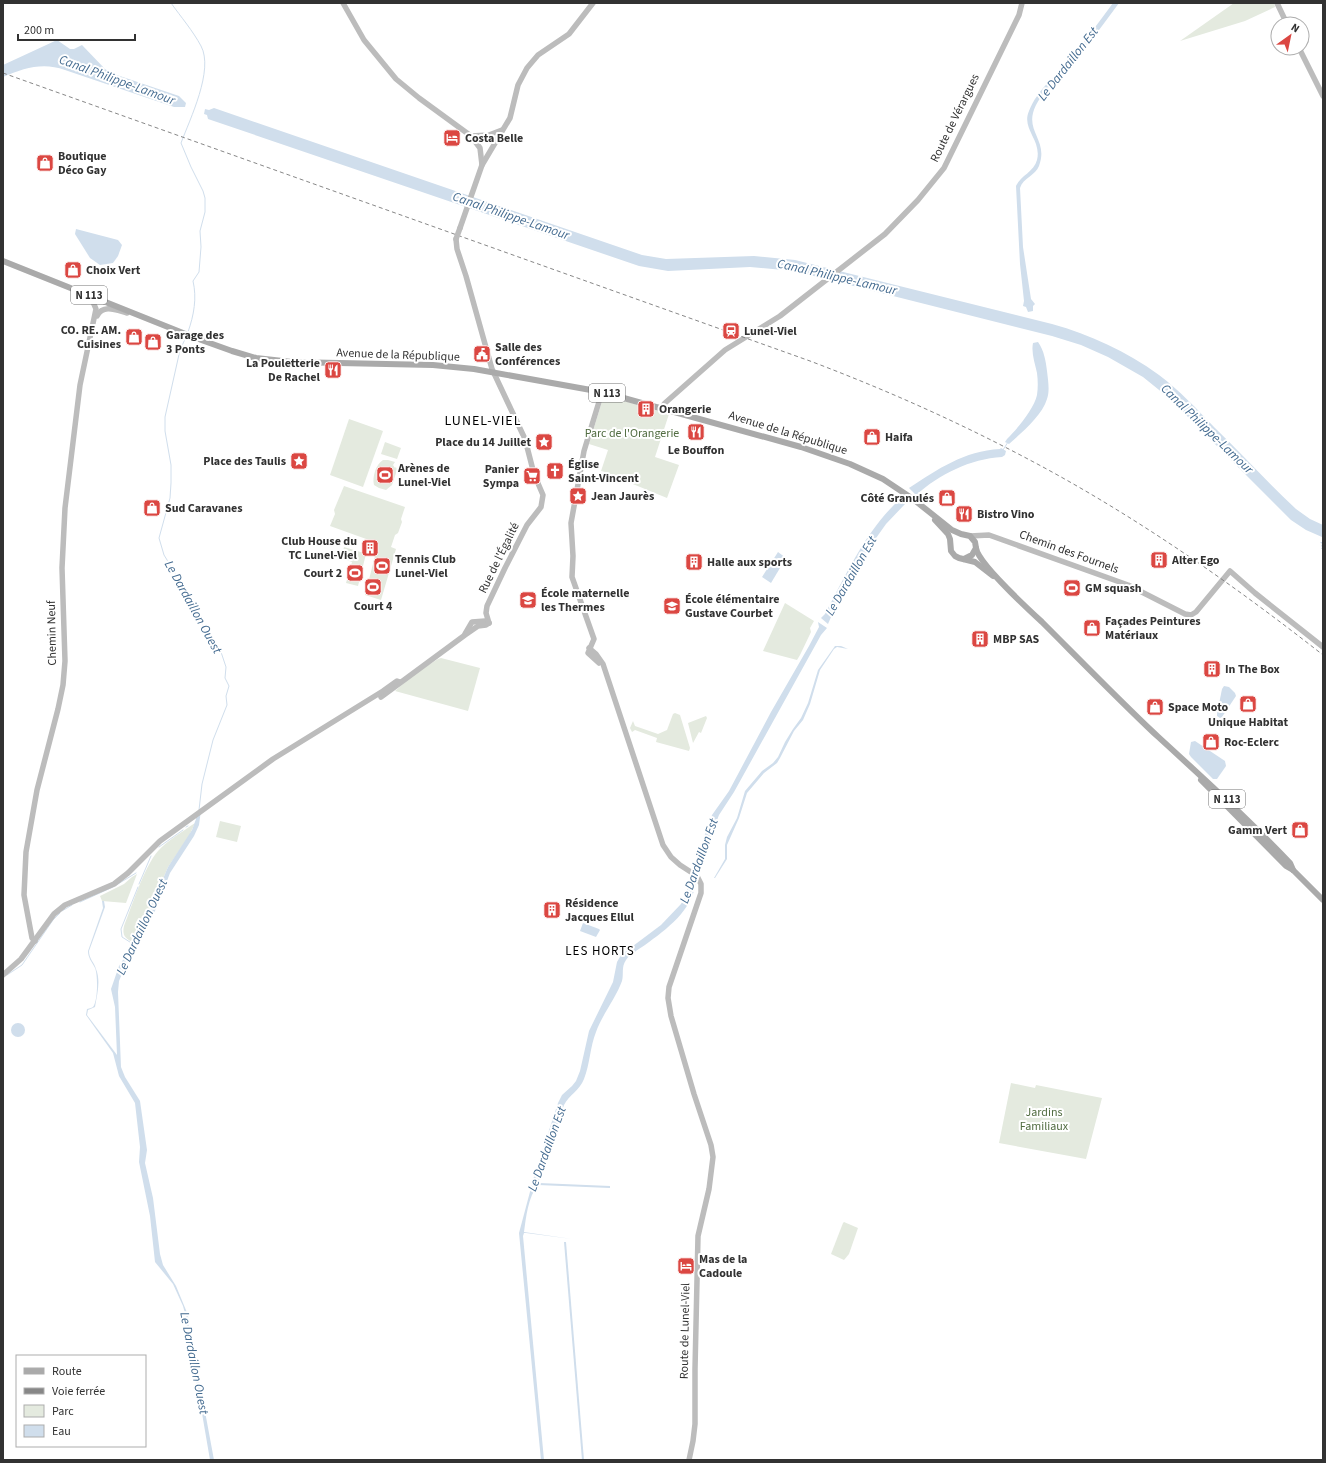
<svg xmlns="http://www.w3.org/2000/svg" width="1326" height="1463" font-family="'Source Sans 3',sans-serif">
<rect width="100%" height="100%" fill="#fff"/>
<g fill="#e4eadf">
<path d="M1234 3H1274L1275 7 1245 21 1180 41Z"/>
<path d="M604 395 609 396 611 400 615 401 617 399 669 414 655 457 679 465 667 498 623 480 619 482 604 475 605 472 601 471 608 450 589 444Z"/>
<path d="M349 419 383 431 363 487 330 475Z"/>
<path d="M385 442 401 448 397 459 381 454Z"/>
<path d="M383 460H388L395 462 393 465 395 468 396 467 397 470 392 485 386 490 379 488 374 485C372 477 376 464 383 460Z"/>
<path d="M344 486 405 507 401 519 402 522 398 533 395 535 391 547 396 549 381 600 365 595 375 556 366 554 358 586 346 583 352 562 341 558 344 547 364 553 369 540 330 526 335 514 334 510Z"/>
<path d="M785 603 814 621 810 628 811 632 800 655 797 660 763 651Z"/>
<path d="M441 658 480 668 468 711 395 691 414 674 438 659Z"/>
<path d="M675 713 680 715 690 748 689 751 656 742 657 738 635 730 632 732 630 728 633 721 635 726 658 734 667 730 673 714Z"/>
<path d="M706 716 707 718 701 733 699 732 693 743 688 723Z"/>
<path d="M220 821 241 826 237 842 216 837Z"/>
<path d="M195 823 189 836 168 867 150 909 139 926 132 942C125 938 122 935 124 926 132 906 144 867 158 851 168 840 182 832 195 823Z"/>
<path d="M137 874 126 903 102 901 100 896 124 884 132 877Z"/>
<path d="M1011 1083 1035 1088 1036 1085 1102 1098 1086 1159 999 1143Z"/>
<path d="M844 1222 858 1228 849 1254 844 1260 831 1254 843 1223Z"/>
</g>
<g fill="#d0deec">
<path d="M1113 3H1119C1107 19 1095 36 1082 52 1068 68 1038 93 1033 113 1028 133 1048 142 1039 166 1036 175 1023 178 1020 188L1023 247 1031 299 1035 304 1033 306V311L1028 312 1026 307 1023 306 1024 301 1020 264 1016 186C1021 175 1034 172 1037 160 1042 140 1021 129 1029 111 1037 90 1056 76 1070 59 1085 41 1099 22 1113 3Z"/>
<path d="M57 40 70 49H74L82 45 105 69 111 73 179 96 186 103 185 107H174L65 70C43 62 24 68 3 77V65Z"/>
<path d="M214 108 642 255 666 259 754 256 795 260 1052 324C1091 335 1126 351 1159 375 1179 390 1197 409 1214 427 1242 454 1268 483 1296 509L1310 519 1323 525V552V549H1321L1322 547 1321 546 1322 544 1320 542H1322V537L1306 530 1291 520 1169 398 1143 377 1108 357 1081 345 1052 336 794 271 750 267 668 271 639 266 208 119 207 115 204 114 205 109 209 110Z"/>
<path d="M76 229 118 240 122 245 118 256 113 263 100 265 90 258 75 234Z"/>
<path d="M1038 342C1044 350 1046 362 1047 371 1048 380 1050 391 1047 399 1042 416 1021 433 1009 444L1005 442 1007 439C1017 429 1034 409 1037 395 1038 388 1038 381 1037 373 1035 363 1031 353 1033 343Z"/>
<path d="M1001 448 1006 451 1005 455 1002 457C970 459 940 474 916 495L909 488C938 469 964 451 1000 449Z"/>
<path d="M899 500 905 504 886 524 859 562 834 610 828 624 821 618 825 614C847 573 865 532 899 500Z"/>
<path d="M778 552 786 558 771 583 762 577Z"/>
<path d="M818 622 827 628 821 635 734 792 719 815 698 868 697 871 692 870 712 815 729 791 771 712 809 646 819 627Z"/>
<path d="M835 646H841L848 649 837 647 834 649 820 670 810 704 803 720 794 731 780 758 777 763 764 773 747 793 739 818 727 845V859L715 878H714L725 859V845L727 837 737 818 745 791 762 771 773 763 778 757 785 742 793 729 801 718 808 703 818 670Z"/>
<path d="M1224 686 1229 687 1235 693 1236 696 1222 717 1220 718 1217 716V714L1222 689Z"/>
<path d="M1195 741 1225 761 1226 766 1217 779H1213L1191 757 1189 754 1191 742Z"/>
<path d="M201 810 199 825 194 836 170 873 157 907 124 969 119 981 118 992 121 1067 125 1077 140 1101 147 1150 145 1163 153 1198 160 1254 163 1265 176 1286 188 1315 190 1344 201 1390 214 1460H210L198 1390 189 1350 186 1317 183 1306 173 1284 155 1262 150 1216 139 1162 140 1147 135 1103 119 1076 113 1053 86 1015 87 1009C90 1008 92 1008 93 1007 98 1001 98 975 95 968 92 962 88 958 88 951L103 908 102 901H104L105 907 89 951C89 959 94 962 96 969 101 981 97 995 95 1007L88 1010 87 1015 117 1055 115 1007 111 989 119 966 132 946V942L139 926 150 909 168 867 192 830 196 819V814Z"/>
<path d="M690 875 696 881C693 910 667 929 645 945 638 950 630 954 626 960 621 967 624 974 622 981 616 998 602 1015 596 1032 590 1047 590 1064 584 1079 580 1090 569 1095 564 1105L539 1183 610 1186V1188L538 1185C528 1197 526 1217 524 1232L572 1239 526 1233H524L523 1236 544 1460H541L519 1233 535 1173 558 1103 562 1095 572 1086 576 1081 580 1071 589 1031 613 982 617 962 621 955 661 925 681 904 686 895Z"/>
<path d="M583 923 599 929 600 930 596 937 580 931Z"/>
<circle cx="18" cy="1030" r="7"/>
<path d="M564 1242H566L584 1460H582Z"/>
</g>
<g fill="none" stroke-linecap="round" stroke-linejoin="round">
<g stroke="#d0deec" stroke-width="1">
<path d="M171 3C181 17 193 31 201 46 214 70 190 119 181 143L191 167 203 191 205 198V212L200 231 201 247 199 272 193 281C197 298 194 315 188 332"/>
<path d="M186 337 180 350 165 417V431L171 465V483L170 498 159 538 164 555 193 602 209 640 221 652 226 667 225 678 229 686 226 696 227 705 213 740 202 784 199 810"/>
<path d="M1003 450 1008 442"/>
<path d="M902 502 907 497"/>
<path d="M186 827 188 826"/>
<path d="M159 847 183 830"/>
<path d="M139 884 151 856"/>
<path d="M80 902 113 887 136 873"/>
<path d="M62 911 72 905"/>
<path d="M133 944 122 937 121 929 138 887"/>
<path d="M7 975 22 965 53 920 60 913"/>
</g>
<g stroke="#bcbcbc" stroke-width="5.5">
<path d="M343 3 364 40 396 79 419 98 471 136 480 148 482 165 460 228"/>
<path d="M1277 3 1287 24"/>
<path d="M1299 48 1323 96"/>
<path d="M471 136 489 135 502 130"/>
<path d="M482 165 510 118 518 85 527 68 538 55 569 34 593 3"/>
<path d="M456 239 457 249 466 276 492 369 525 439 534 474 543 495 541 507 527 525 505 568 487 606 486 613 489 623"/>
<path d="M97 316C103 304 116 310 127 313"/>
<path d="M661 408 665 403 725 350 780 316 885 234 918 200 944 168 1019 15 1022 3"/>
<path d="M970 536 989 535 1128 585 1185 614 1191 615 1196 612 1230 571 1255 593 1323 647"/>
<path d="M465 634 472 622 485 621 489 623"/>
<path d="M589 648 596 654 603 664 663 845 671 857 680 865 697 876 701 884V893L669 987 668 998 671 1016 694 1094 711 1145 713 1157 709 1189 698 1236 695 1369V1424L693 1441 689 1460"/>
<path d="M599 663 588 653 594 639 572 577 573 556 571 523 584 451 602 392"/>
<path d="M381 697 465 635 478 626 486 625 489 623"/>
<path d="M35 941 32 938 24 895 26 852 37 790 58 709 63 685 65 661 62 568 65 508 80 385 96 309 93 302 81 295"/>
<path d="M3 975 21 959 54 914 65 905 114 884 128 873 160 841 273 759 383 691 397 681 400 682"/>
</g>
<g stroke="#aaa" stroke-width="6">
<path d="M3 261 193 337 232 351 256 358 292 362 433 365 474 369 602 392 801 447 850 464 883 479 913 499 952 530 961 534 970 536 975 542 976 548 972 555 964 559"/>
<path d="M935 520 948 534 950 539 951 551 955 556 959 558 975 562 993 576"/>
<path d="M976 548C978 563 1029 610 1042 622 1079 659 1116 697 1154 733 1201 776 1246 817 1290 863L1293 870"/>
<path d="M1201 780 1286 866 1293 870 1323 900"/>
</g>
<path stroke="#878787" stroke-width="1" stroke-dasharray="4 3" stroke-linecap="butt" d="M3 73 810 361C884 389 956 421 1026 458 1131 513 1230 582 1323 655"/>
<path stroke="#bcbcbc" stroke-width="5.5" d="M456 239 460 228"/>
</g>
<defs>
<symbol id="hotel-square" viewBox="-11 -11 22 22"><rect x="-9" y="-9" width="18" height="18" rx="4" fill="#db4742" stroke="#fff"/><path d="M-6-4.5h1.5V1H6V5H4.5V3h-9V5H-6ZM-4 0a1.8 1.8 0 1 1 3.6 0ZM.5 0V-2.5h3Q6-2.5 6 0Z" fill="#fff"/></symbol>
<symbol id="shop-square" viewBox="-11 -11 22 22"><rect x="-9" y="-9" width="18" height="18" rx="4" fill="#db4742" stroke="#fff"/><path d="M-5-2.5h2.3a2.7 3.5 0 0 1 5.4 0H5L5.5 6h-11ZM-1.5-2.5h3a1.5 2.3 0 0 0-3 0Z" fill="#fff"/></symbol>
<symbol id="station-square" viewBox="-11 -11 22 22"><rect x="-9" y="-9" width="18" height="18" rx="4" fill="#db4742" stroke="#fff"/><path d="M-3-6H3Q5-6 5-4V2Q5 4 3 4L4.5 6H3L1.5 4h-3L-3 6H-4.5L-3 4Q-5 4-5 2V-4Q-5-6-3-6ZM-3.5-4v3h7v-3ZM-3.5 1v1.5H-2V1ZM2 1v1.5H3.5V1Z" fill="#fff"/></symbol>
<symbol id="civic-square" viewBox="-11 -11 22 22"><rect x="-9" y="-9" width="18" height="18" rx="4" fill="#db4742" stroke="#fff"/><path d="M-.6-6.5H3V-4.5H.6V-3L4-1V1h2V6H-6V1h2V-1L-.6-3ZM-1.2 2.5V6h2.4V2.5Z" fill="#fff"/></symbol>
<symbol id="restaurant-square" viewBox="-11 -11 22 22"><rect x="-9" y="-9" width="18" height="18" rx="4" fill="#db4742" stroke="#fff"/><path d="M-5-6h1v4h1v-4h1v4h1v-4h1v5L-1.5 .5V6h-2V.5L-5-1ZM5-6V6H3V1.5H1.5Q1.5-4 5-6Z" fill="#fff"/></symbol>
<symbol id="building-square" viewBox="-11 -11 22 22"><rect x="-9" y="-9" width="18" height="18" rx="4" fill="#db4742" stroke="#fff"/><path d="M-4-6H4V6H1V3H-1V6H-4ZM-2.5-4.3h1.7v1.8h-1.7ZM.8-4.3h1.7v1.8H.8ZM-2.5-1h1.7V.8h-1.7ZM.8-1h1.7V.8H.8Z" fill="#fff"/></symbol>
<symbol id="sight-square" viewBox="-11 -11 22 22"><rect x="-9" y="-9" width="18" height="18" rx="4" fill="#db4742" stroke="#fff"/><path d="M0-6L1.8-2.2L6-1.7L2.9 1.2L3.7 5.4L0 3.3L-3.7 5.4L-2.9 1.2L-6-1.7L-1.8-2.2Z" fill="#fff"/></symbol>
<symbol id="church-square" viewBox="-11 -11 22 22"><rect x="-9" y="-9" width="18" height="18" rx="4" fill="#db4742" stroke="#fff"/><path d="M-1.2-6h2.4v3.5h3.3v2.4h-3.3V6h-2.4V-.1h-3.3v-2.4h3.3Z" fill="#fff"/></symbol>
<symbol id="stadium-square" viewBox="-11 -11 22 22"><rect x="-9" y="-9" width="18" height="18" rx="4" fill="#db4742" stroke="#fff"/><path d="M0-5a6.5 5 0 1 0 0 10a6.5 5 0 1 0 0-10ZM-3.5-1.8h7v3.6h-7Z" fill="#fff"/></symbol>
<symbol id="supermarket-square" viewBox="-11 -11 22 22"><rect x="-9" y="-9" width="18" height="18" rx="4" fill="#db4742" stroke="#fff"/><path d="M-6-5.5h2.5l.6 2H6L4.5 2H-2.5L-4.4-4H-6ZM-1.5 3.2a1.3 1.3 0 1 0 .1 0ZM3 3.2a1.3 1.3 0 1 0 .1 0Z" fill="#fff"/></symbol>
<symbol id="school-square" viewBox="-11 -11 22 22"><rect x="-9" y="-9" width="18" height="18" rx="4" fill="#db4742" stroke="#fff"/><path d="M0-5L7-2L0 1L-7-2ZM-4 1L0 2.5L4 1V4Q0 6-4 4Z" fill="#fff"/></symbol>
</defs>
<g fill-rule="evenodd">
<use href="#hotel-square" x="442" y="128" width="20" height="20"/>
<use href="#shop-square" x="35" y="153" width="20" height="20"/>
<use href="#shop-square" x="63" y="260" width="20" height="20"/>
<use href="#station-square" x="721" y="321" width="20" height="20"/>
<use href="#shop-square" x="124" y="327" width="20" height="20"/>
<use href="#shop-square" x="143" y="332" width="20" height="20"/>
<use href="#civic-square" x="472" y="344" width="20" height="20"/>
<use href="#restaurant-square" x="323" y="360" width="20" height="20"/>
<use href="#building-square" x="636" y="399" width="20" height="20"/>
<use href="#restaurant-square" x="686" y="422" width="20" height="20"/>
<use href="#shop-square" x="862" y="427" width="20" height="20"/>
<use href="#sight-square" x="534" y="432" width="20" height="20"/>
<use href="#sight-square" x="289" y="451" width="20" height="20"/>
<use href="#church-square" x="545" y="461" width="20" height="20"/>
<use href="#stadium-square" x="375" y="465" width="20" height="20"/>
<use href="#supermarket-square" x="522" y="466" width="20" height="20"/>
<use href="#sight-square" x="568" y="486" width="20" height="20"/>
<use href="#shop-square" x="937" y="488" width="20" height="20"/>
<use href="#shop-square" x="142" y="498" width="20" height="20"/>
<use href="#restaurant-square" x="954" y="504" width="20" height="20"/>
<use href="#building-square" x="360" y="538" width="20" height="20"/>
<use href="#building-square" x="1149" y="550" width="20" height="20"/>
<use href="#building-square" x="684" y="552" width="20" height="20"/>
<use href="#stadium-square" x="372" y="556" width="20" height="20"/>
<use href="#stadium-square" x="345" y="563" width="20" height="20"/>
<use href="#stadium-square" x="363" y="577" width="20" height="20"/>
<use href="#stadium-square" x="1062" y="578" width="20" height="20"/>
<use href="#school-square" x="518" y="590" width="20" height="20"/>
<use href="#school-square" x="662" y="596" width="20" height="20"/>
<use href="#shop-square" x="1082" y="618" width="20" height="20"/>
<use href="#building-square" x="970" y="629" width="20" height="20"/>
<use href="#building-square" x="1202" y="659" width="20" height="20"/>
<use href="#shop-square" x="1238" y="694" width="20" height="20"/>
<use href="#shop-square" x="1145" y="697" width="20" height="20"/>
<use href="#shop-square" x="1201" y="732" width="20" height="20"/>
<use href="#shop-square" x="1290" y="820" width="20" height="20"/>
<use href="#building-square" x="542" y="900" width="20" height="20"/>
<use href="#hotel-square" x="676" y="1256" width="20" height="20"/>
</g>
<g text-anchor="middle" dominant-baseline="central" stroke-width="4" stroke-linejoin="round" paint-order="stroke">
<g fill="#fff" stroke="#707070" stroke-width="1">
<rect x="71" y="286" width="36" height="18" rx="3"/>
<rect x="589" y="384" width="36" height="18" rx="3"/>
<rect x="1209" y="790" width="36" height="18" rx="3"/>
</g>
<g font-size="11" font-weight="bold" fill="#323232">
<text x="89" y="295">N 113</text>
<text x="607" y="393">N 113</text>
<text x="1227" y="799">N 113</text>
</g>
<g font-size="12" fill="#323232" stroke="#fff">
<text transform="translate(955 118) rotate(-64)">Route de Vérargues</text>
<text transform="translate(398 355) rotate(2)">Avenue de la République</text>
<text transform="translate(788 433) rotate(17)">Avenue de la République</text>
<text transform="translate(1069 552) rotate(20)">Chemin des Fournels</text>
<text transform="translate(499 558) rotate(-64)">Rue de l'Égalité</text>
<text transform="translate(52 633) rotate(-91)">Chemin Neuf</text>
<text transform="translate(685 1331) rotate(-89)">Route de Lunel-Viel</text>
</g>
<g font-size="12" font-weight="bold" fill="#323232" stroke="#fff" text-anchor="start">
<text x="465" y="138">Costa Belle</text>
<text x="58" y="156">Boutique<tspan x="58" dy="14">Déco Gay</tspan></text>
<text x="86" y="270">Choix Vert</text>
<text x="121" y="330" text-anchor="end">CO. RE. AM.<tspan x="121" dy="14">Cuisines</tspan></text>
<text x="744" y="331">Lunel-Viel</text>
<text x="166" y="335">Garage des<tspan x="166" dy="14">3 Ponts</tspan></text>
<text x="495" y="347">Salle des<tspan x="495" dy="14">Conférences</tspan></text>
<text x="320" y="363" text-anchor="end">La Pouletterie<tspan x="320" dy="14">De Rachel</tspan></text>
<text x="659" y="409">Orangerie</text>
<text x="885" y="437">Haifa</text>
<text x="531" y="442" text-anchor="end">Place du 14 Juillet</text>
<text x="696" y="450" text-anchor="middle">Le Bouffon</text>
<text x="286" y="461" text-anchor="end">Place des Taulis</text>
<text x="568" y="464">Église<tspan x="568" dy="14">Saint-Vincent</tspan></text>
<text x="398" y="468">Arènes de<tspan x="398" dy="14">Lunel-Viel</tspan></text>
<text x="519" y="469" text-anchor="end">Panier<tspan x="519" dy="14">Sympa</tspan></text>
<text x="591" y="496">Jean Jaurès</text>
<text x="934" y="498" text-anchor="end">Côté Granulés</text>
<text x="165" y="508">Sud Caravanes</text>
<text x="977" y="514">Bistro Vino</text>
<text x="357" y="541" text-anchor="end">Club House du<tspan x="357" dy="14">TC Lunel-Viel</tspan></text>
<text x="395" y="559">Tennis Club<tspan x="395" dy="14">Lunel-Viel</tspan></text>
<text x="1172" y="560">Alter Ego</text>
<text x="707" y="562">Halle aux sports</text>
<text x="342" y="573" text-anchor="end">Court 2</text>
<text x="1085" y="588">GM squash</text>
<text x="541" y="593">École maternelle<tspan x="541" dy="14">les Thermes</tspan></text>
<text x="685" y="599">École élémentaire<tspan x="685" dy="14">Gustave Courbet</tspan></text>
<text x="373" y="606" text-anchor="middle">Court 4</text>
<text x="1105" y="621">Façades Peintures<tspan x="1105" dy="14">Matériaux</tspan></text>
<text x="993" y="639">MBP SAS</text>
<text x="1225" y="669">In The Box</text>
<text x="1168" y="707">Space Moto</text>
<text x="1248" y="722" text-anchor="middle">Unique Habitat</text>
<text x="1224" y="742">Roc-Eclerc</text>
<text x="1287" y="830" text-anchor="end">Gamm Vert</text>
<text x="565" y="903">Résidence<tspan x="565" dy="14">Jacques Ellul</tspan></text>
<text x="699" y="1259">Mas de la<tspan x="699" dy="14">Cadoule</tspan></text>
</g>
<g font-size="12" fill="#516c41" stroke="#fff">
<text x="632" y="433">Parc de l'Orangerie</text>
<text x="1044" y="1112">Jardins<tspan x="1044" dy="14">Familiaux</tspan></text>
</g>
<g font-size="13" font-style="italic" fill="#446b90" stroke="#fff">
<text transform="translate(1068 64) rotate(-52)">Le Dardaillon Est</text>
<text transform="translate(117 80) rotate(20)">Canal Philippe-Lamour</text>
<text transform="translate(511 216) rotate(19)">Canal Philippe-Lamour</text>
<text transform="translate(837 277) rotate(13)">Canal Philippe-Lamour</text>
<text transform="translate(1207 429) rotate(44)">Canal Philippe-Lamour</text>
<text transform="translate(851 576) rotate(-60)">Le Dardaillon Est</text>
<text transform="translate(193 607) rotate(61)">Le Dardaillon Ouest</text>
<text transform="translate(699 861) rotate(-70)">Le Dardaillon Est</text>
<text transform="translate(142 927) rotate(-65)">Le Dardaillon Ouest</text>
<text transform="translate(547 1149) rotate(-70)">Le Dardaillon Est</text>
<text transform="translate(194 1363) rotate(79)">Le Dardaillon Ouest</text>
</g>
<g font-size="13" letter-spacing="1" fill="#000" stroke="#fff">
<text x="600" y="951">LES HORTS</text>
</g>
<g font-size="14" letter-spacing="1" fill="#000" stroke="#fff">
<text x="483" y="421">LUNEL-VIEL</text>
</g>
</g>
<rect width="1326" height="1463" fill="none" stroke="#323232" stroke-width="8"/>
<rect x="16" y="1355" width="130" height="92" fill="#ffffff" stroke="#adadad"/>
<rect x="24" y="1368" width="20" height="6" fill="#aaaaaa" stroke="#adadad"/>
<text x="52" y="1375" font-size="12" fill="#323232">Route</text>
<rect x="24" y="1388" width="20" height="6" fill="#878787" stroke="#adadad"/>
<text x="52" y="1395" font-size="12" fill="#323232">Voie ferrée</text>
<rect x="24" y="1405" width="20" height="12" fill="#e4eadf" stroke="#adadad"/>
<text x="52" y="1415" font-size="12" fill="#323232">Parc</text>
<rect x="24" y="1425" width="20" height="12" fill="#d0deec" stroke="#adadad"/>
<text x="52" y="1435" font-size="12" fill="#323232">Eau</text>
<g transform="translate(1290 36) rotate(33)"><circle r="19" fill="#ffffff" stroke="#adadad"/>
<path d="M0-3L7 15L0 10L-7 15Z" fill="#db4742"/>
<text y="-6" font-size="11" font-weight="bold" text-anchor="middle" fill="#323232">N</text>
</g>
<path d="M18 34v6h117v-6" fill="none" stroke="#323232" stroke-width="2"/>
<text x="24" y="34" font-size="12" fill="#323232" stroke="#ffffff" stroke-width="3" paint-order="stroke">200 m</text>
</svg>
